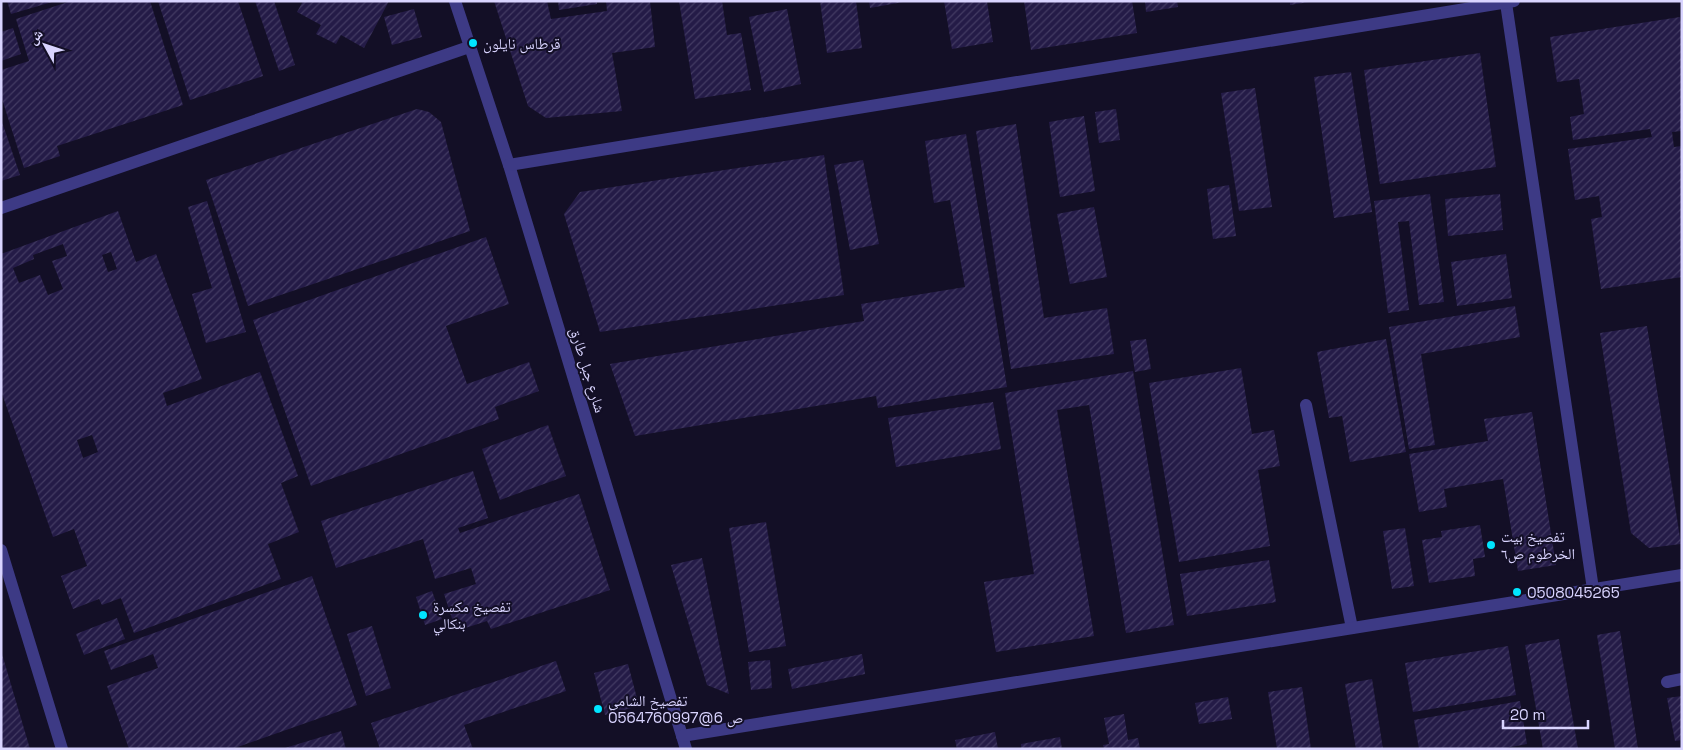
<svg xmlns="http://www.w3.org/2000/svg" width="1683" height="750" font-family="'Space Grotesk','Noto Naskh Arabic',sans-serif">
<defs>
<pattern id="building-hatch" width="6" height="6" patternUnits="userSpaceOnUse" patternTransform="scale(1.25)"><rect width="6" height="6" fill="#241b47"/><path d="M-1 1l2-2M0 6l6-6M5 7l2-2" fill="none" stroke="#433b63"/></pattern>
</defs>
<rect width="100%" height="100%" fill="#130f26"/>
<g fill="url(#building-hatch)" fill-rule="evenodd">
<path d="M7 1H52V2L11 14Z"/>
<path d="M71 1H150L183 105 57 146 60 156 24 168 1 96V70L29 61 16 19Z"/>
<path d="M158 1H238L263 76 190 100Z"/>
<path d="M255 1H274L295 65 279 71Z"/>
<path d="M303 1H389L364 48 341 35 336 44 316 34 321 25 297 12Z"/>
<path d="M494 1H547L551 19 607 11 606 1H650L655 47 612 53 622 111 546 118 528 106Z"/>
<path d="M558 1H597V4L559 10Z"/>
<path d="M679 1H722L727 35 741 33 751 90 695 99Z"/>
<path d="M820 1H856L862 48 827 53Z"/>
<path d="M869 1H903V2L870 8Z"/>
<path d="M944 1H987L993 42 952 49Z"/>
<path d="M1024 1H1132L1137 33 1031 50Z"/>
<path d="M1145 1H1177L1178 7 1146 12Z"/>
<path d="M1290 1H1309V2L1290 5Z"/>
<path d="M414 9 422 37 392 45 384 17Z"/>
<path d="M787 9 801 84 764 92 749 17Z"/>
<path d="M1680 17 1682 30V131L1672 132 1674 147 1682 146V277L1601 289 1591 219 1602 217 1599 196 1575 200 1568 149 1652 137 1650 129 1573 140 1570 117 1584 114 1579 79 1557 82 1550 37Z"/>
<path d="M13 28 21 54 1 61V32Z"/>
<path d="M1480 53 1496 167 1380 184 1364 70Z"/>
<path d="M1351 72 1372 212 1334 218 1314 77Z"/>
<path d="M1255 88 1272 207 1239 211 1221 93Z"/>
<path d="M417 109 429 112 441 122 470 231 248 306 206 180Z"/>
<path d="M1116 109 1120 140 1099 143 1095 112Z"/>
<path d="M1084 116 1095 191 1060 197 1049 122Z"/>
<path d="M1 119 20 175 1 181Z"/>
<path d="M1016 124 1044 318 1107 308 1114 354 1011 369 976 131Z"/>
<path d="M966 134 1007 387 878 408 876 396 635 436 610 364 864 321 861 304 965 287 950 200 934 203 925 141Z"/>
<path d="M824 155 844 295 600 332 564 214 580 192Z"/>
<path d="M863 160 879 244 850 250 834 165Z"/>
<path d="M1229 185 1236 236 1213 239 1207 189Z"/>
<path d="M1430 194 1444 302 1419 305 1409 221 1398 222 1409 310 1388 313 1374 201Z"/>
<path d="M1500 194 1503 230 1448 236 1445 199Z"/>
<path d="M207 201 246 332 206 343 192 294 212 288 188 207Z"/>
<path d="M1094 207 1107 277 1070 284 1057 214Z"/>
<path d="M118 211 136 262 156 254 202 379 163 393 167 406 260 372 298 476 281 483 299 532 268 544 281 579 134 633 121 598 102 605 99 599 73 609 61 576 87 566 74 529 53 537 1 391V254ZM63 244 67 256 52 261 63 289 48 295 40 275 19 283 13 268 34 259 33 255ZM111 252 117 269 108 272 102 255ZM92 435 98 452 83 458 77 440Z"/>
<path d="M486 237 509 304 446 326 467 384 529 362 539 391 495 407 499 419 311 486 253 320Z"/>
<path d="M1506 254 1512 298 1457 306 1451 262Z"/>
<path d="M1515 306 1520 337 1421 354 1435 445 1409 449 1389 327Z"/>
<path d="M1647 326 1681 544 1649 548 1631 533 1600 333Z"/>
<path d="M1146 339 1151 369 1135 372 1130 341Z"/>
<path d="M1386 339 1406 452 1350 462 1342 416 1329 418 1317 352Z"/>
<path d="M1241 368 1252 434 1274 430 1280 466 1258 470 1270 546 1179 562 1149 383Z"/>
<path d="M1133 371 1174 625 1126 633 1089 405 1057 410 1094 636 996 652 984 582 1034 574 1005 393Z"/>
<path d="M993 402 1001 449 896 467 888 418Z"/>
<path d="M1532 412 1556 565 1518 571 1503 479 1444 489 1447 507 1419 512 1409 454 1488 441 1484 419Z"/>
<path d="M548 425 566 476 500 500 482 449Z"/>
<path d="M473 471 488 518 458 528 460 533 579 494 610 590 491 629 487 621 456 631 444 594 476 584 471 568 435 579 423 539 336 568 321 521Z"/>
<path d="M766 522 786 646 749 652 729 528Z"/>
<path d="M1480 525 1485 557 1473 559 1475 576 1429 583 1422 540 1442 537 1441 531Z"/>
<path d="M1405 528 1414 586 1392 589 1383 531Z"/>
<path d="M702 558 729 694 707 685 671 565Z"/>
<path d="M1269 560 1276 602 1187 616 1180 574Z"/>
<path d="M312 576 357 705 232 749H129L107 686 158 668 153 654 111 670 104 651Z"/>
<path d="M432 591 442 619 425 625 416 597Z"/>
<path d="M117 618 125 639 84 655 76 634Z"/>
<path d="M372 626 391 688 366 696 347 634Z"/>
<path d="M1620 631 1638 749H1615L1597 635Z"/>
<path d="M1559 639 1578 749H1543L1525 645Z"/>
<path d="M1508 646 1516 695 1413 712 1405 663Z"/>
<path d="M1 654H2L30 749H1Z"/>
<path d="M862 654 865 674 792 689 788 669Z"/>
<path d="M770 660 772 688 751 690 748 662Z"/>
<path d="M556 661 566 691 464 725 473 749H380L371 723Z"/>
<path d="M628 664 639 706 605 715 594 673Z"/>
<path d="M1372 679 1383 749H1356L1345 684Z"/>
<path d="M1302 687 1311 749H1277L1268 692Z"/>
<path d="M1682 696V740L1675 741 1667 698Z"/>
<path d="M1228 697 1232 719 1199 724 1195 703Z"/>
<path d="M1520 701 1527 744 1500 749H1419L1414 720Z"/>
<path d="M1124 714 1128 740 1138 738 1140 749H1104L1103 745 1109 744 1104 718Z"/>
<path d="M341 731 346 749H285V748Z"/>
<path d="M995 732 998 749H957L955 740Z"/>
<path d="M1060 737 1062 749H1021V744Z"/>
</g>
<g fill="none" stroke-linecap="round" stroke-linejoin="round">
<g stroke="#3d3a85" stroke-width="12">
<path d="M1506 3 1593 589"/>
<path d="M1306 405 1352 628"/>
<path d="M1667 682 1682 679"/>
</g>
<g stroke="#3d3a85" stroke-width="12">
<path d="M455 1 509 165 686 749"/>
<path d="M509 165 1514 1"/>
<path d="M1 208 469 47"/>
<path d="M1 550 62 749"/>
<path d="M682 736 1682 575"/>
</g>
</g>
<g fill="#00e5ff" stroke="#130f26" stroke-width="2">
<circle cx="473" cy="43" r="5"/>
<circle cx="1491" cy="545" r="5"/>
<circle cx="1517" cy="592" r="5"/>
<circle cx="423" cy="615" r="5"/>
<circle cx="598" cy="709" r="5"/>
</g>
<g text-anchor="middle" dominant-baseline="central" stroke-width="4" stroke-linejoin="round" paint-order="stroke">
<g font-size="15" fill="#d9d4ff" stroke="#130f26" text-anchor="start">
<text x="483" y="43">قرطاس نايلون</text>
<text x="1501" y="536">تفصيخ بيت<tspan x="1501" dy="17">الخرطوم ص٦</tspan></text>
<text x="1527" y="592">0508045265</text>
<text x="433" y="606">تفصيخ مكسرة<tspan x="433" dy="17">بنكالي</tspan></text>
<text x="608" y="700">تفصيخ الشامي<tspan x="608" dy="17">ص 6@0564760997</tspan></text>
</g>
<g font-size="15" fill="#d9d4ff" stroke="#130f26">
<text transform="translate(588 370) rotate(73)">شارع جبل طارق</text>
</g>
</g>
<rect width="1683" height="750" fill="none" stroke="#d9d4ff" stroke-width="5"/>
<g transform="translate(45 45) rotate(310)" stroke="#130f26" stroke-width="4" paint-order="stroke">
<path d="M0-4L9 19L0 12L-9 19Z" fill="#d9d4ff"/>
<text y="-8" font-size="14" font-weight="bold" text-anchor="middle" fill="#d9d4ff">ش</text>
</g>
<path d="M1503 720v8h85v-8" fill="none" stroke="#d9d4ff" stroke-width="2.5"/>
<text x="1510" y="720" font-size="15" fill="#d9d4ff" stroke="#130f26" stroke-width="4" paint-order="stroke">20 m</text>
</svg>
